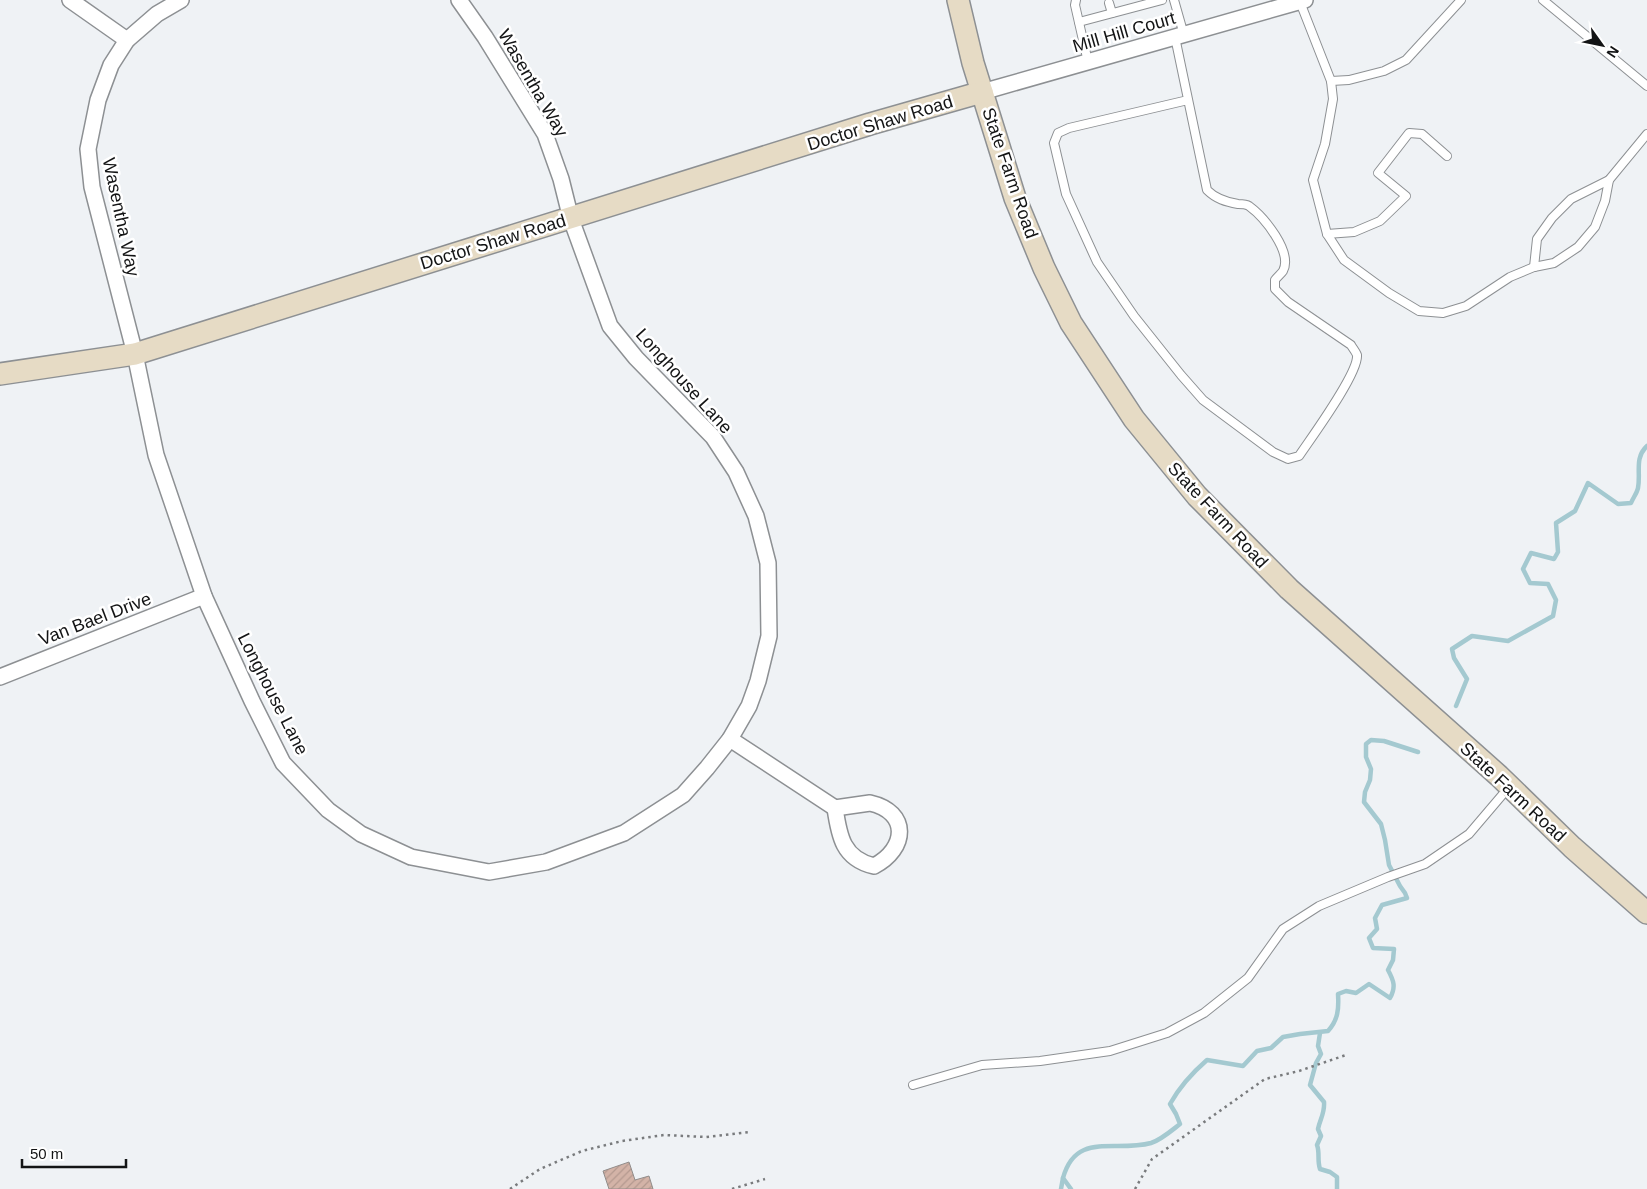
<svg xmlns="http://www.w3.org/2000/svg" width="1647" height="1189" font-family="Helvetica,sans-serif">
<defs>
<pattern id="building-hatch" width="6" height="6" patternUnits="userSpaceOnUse" patternTransform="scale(1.25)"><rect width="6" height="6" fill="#d3b3a7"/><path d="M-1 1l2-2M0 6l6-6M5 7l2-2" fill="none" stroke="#b4998f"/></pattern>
</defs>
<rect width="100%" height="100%" fill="#eff2f5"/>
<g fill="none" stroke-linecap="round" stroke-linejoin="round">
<g stroke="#a4c9d0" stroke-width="4.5">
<path d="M1456 706 1467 679 1454 658 1452 649 1472 636 1508 641 1553 616 1556 600 1548 584 1530 583 1523 569 1531 553 1554 559 1558 552 1556 523 1575 511 1588 483 1618 504 1631 503C1633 498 1637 493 1638 488 1641 473 1634 458 1647 446"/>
<path d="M1320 1033 1318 1046 1321 1054 1316 1063 1310 1085 1324 1102C1325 1113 1320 1119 1318 1129L1321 1136 1317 1145C1320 1153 1317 1160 1320 1169L1330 1172 1337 1177V1189"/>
<path d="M1061 1189 1063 1178"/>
<path d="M1071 1189 1063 1178C1076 1131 1114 1153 1151 1143 1161 1140 1171 1131 1180 1124L1176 1114 1170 1104C1180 1086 1192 1073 1207 1060L1243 1066 1257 1051 1271 1048 1283 1037 1300 1034 1328 1031C1338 1020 1339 1009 1338 994L1346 991 1356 993 1369 984 1390 998C1396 987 1394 981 1388 970L1393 960 1394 949 1373 948 1369 938 1377 929 1375 918 1382 905 1407 898 1405 893 1400 886 1389 865 1385 840 1381 824 1364 802 1365 792 1370 780 1371 769 1366 757V744L1371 740 1384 741 1418 752"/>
</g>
</g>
<path fill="url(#building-hatch)" stroke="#918d8b" d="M629 1162 635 1180 649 1176 653 1189H609L603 1171Z"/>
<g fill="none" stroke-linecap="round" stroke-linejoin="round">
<defs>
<g id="lane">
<path d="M1076 0 1075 5 1088 62"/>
<path d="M1174 0 1184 35"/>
<path d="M1543 0 1647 86"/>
<path d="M1300 2 1331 81 1333 99 1325 144 1313 180 1327 234 1344 260 1389 293 1419 311 1443 313 1466 306 1510 277 1534 267 1554 263 1578 247 1595 227 1605 201 1609 180 1647 134"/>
<path d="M1109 3 1112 13"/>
<path d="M1079 22 1162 0"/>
<path d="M1175 37 1207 190C1216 199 1226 202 1238 204 1242 204 1246 204 1249 206 1264 217 1293 252 1283 271 1281 274 1277 277 1275 280V289L1288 302 1351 345C1352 347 1356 352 1357 355 1359 373 1311 438 1299 456L1288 459 1273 452 1203 400 1181 375 1134 316 1097 262 1066 194 1054 143 1058 133 1069 128 1188 100"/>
<path d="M1331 81 1349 80 1384 71 1406 60 1461 0"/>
<path d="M1327 234 1354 232 1380 221 1406 196 1378 173 1409 133 1422 134 1447 156"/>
<path d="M1534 267 1537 239 1552 218 1571 199 1609 180"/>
<path d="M913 1085 982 1065 1040 1061 1110 1051 1167 1033 1204 1013 1248 978 1283 929 1319 906 1388 877 1425 864 1469 834 1509 787"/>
</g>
<g id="street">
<path d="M70 0 127 40"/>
<path d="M181 0 157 14 127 40 111 65 98 100 88 149 92 187 135 354 156 455 204 596 252 701 283 763 328 810 361 834 411 857 489 872 546 862 624 833 683 795 707 768 730 739 749 706 758 681 769 636 768 563 756 516 736 472 713 437 636 358 610 326 571 219 561 179 545 134 485 37 459 0"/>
<path d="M982 92 1305 0"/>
<path d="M0 677 204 596"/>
<path d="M730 739 835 808"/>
<path d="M870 803C910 812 907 849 874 866 843 859 839 836 835 808Z"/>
</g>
<g id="secondary">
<path d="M958 0 973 63 1015 198 1044 268 1071 323 1134 419 1197 496 1289 589 1499 776 1572 847 1647 913"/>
<path d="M0 374 135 354 870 124 982 92"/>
</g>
</defs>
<use href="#lane" stroke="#8d9093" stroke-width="10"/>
<use href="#street" stroke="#8d9093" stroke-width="18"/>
<use href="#secondary" stroke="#8d9093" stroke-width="24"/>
<g stroke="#797b7d" stroke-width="2.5" stroke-dasharray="2.5 4" stroke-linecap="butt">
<path d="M510 1189 540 1169 582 1151 622 1141 664 1135 706 1137 750 1132"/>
<path d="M732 1189 765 1179"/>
<path d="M1135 1189 1152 1159 1265 1079 1299 1071 1346 1055"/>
</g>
<use href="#lane" stroke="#fff" stroke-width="8"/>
<use href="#street" stroke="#fff" stroke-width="15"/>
<use href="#secondary" stroke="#e6dbc5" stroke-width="21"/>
</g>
<g text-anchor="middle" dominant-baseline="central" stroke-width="5" stroke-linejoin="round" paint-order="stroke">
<g font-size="18" fill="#131415" stroke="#fff">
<text transform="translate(1124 32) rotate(-16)">Mill Hill Court</text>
<text transform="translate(533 83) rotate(60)">Wasentha Way</text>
<text transform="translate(880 123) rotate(-17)">Doctor Shaw Road</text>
<text transform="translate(1010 173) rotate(71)">State Farm Road</text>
<text transform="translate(121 217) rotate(78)">Wasentha Way</text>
<text transform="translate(493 242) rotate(-17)">Doctor Shaw Road</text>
<text transform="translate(684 381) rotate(48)">Longhouse Lane</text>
<text transform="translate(1218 515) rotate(47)">State Farm Road</text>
<text transform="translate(95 619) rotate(-21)">Van Bael Drive</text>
<text transform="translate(273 694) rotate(63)">Longhouse Lane</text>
<text transform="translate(1513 792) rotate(43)">State Farm Road</text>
</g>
</g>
<g transform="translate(1602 45) rotate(123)" stroke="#ffffff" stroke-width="4" paint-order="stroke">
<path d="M0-4L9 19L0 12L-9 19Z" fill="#131415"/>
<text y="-8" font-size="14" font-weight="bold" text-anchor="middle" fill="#131415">N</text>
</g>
<path d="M22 1159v8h104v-8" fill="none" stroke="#131415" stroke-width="2.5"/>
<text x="30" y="1159" font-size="15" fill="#131415" stroke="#ffffff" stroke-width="4" paint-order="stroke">50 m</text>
</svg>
